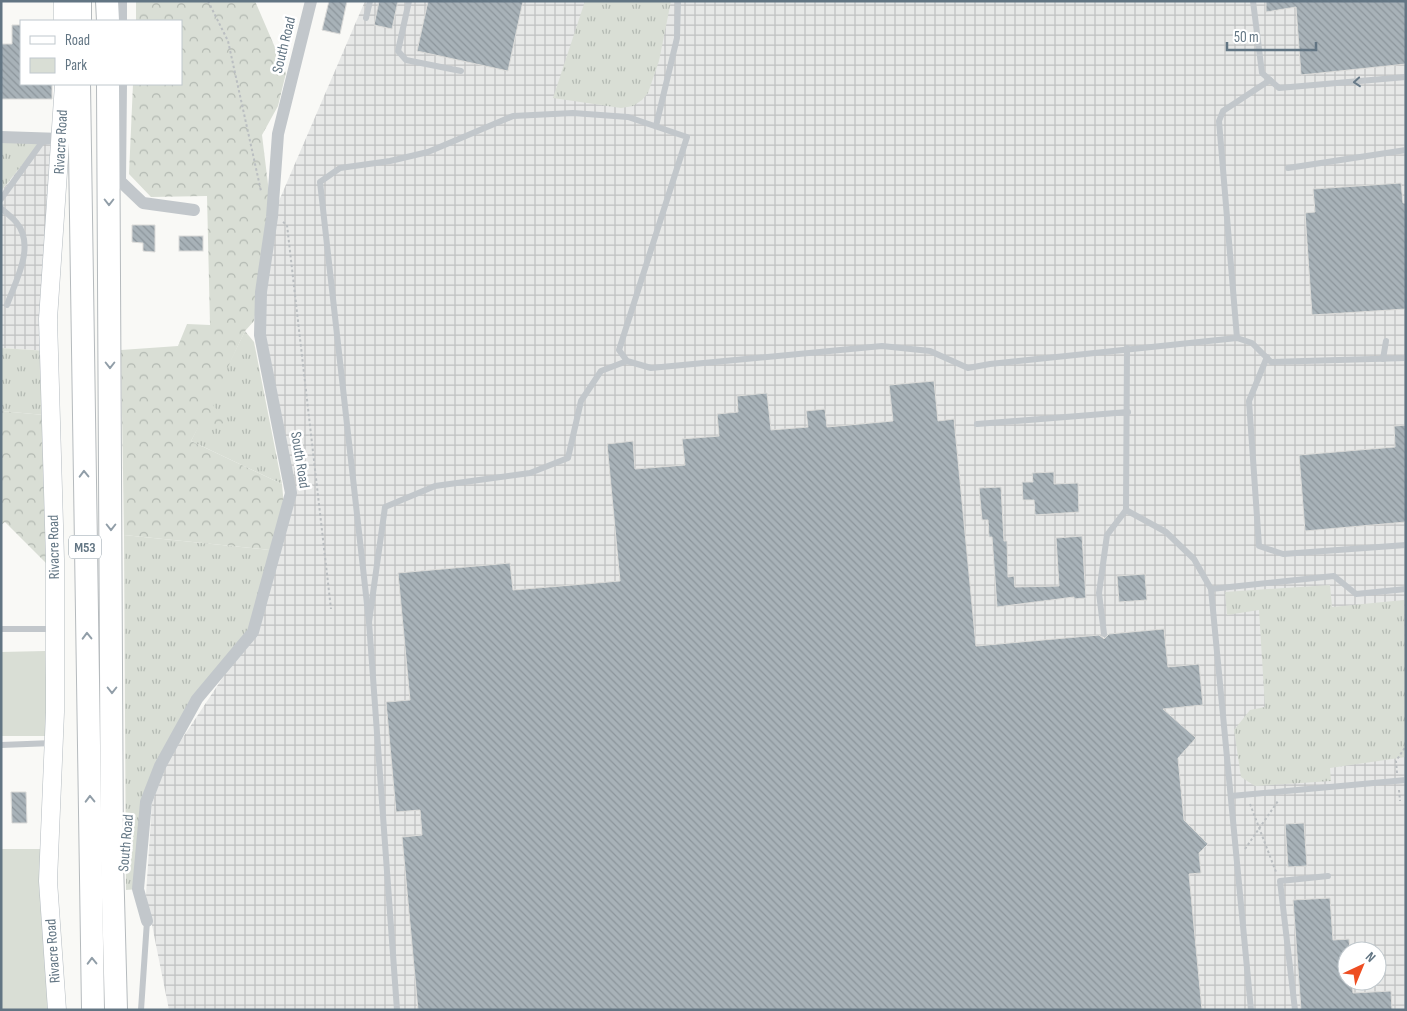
<svg xmlns="http://www.w3.org/2000/svg" width="1407" height="1011" font-family="'Sofia Sans Condensed',sans-serif">
<defs>
<pattern id="industrial-grid" width="8" height="8" patternUnits="userSpaceOnUse" patternTransform="scale(1.25)"><rect width="8" height="8" fill="#e7e8e7"/><path d="M0 4h8M4 0v8" fill="none" stroke="#bfc1c1"/></pattern>
<pattern id="grass-tufts" width="24" height="20" patternUnits="userSpaceOnUse" patternTransform="scale(1.25)"><rect width="24" height="20" fill="#d9ded5"/><path d="M3 7l-1-3M5 7V3M7 7l1-3M15 17l-1-3M17 17v-4M19 17l1-3" fill="none" stroke="#b3b9b2"/></pattern>
<pattern id="forest-crowns" width="20" height="18" patternUnits="userSpaceOnUse" patternTransform="scale(1.25)"><rect width="20" height="18" fill="#d9ded5"/><path d="M2 6a3 3 0 1 1 6 0M12 15a3 3 0 1 1 6 0" fill="none" stroke="#b3b9b2"/></pattern>
<pattern id="building-back-hatch" width="6" height="6" patternUnits="userSpaceOnUse" patternTransform="scale(1.25)"><rect width="6" height="6" fill="#a8b2b8"/><path d="M-1 5l2 2M0 0l6 6M5-1l2 2" fill="none" stroke="#8c959b"/></pattern>
</defs>
<rect width="100%" height="100%" fill="#f9f9f6"/>
<g fill="url(#industrial-grid)" fill-rule="evenodd">
<path d="M365 1H1406V1010H169L146 895 152 803 168 760 253 632 291 493 260 335 272 217ZM1347 951H1377V981H1347Z"/>
<path d="M40 143 59 146 49 351 1 348V191Z"/>
</g>
<g fill="url(#grass-tufts)">
<path d="M585 1H671L659 61 648 93 642 100 633 106 621 108 553 98Z"/>
<path d="M1 143H40L1 191Z"/>
<path d="M245 331 254 342 282 484 191 441Z"/>
<path d="M1 348 49 351 44 415 1 411Z"/>
<path d="M124 535 270 550 253 632 197 699 146 802 138 889 126 890Z"/>
<path d="M1330 585 1332 607 1404 600 1406 757 1330 768 1331 781 1255 786 1241 777 1234 730 1250 710 1265 707 1259 610 1227 615 1225 592Z"/>
</g>
<g fill="url(#forest-crowns)">
<path d="M136 1H255L286 73 278 106 262 135 272 217 254 321 245 331 211 403 228 423 199 426 191 441 282 484 284 506 270 550 124 535 121 350 178 346 187 324 210 325 207 196 151 197 129 174 133 84H181V21H136Z"/>
<path d="M1 411 44 415 50 567 5 522 1 525Z"/>
</g>
<g fill="#d9ded5">
<path d="M45 651 48 736H1V652Z"/>
<path d="M1 849H44L49 1010H1Z"/>
</g>
<g fill="url(#building-back-hatch)" stroke="#dbdbd9">
<path d="M329 1H347L340 34 322 30Z"/>
<path d="M379 1H398L392 29 374 25Z"/>
<path d="M428 1H523L508 71 417 51Z"/>
<path d="M1266 1H1406V64L1301 75 1296 7 1266 12Z"/>
<path d="M12 25H21V84H52V99H1V44H12Z"/>
<path d="M1401 183 1403 203H1406V309L1312 315 1305 213 1315 212 1313 189Z"/>
<path d="M132 225H155V252L143 251V243L132 242Z"/>
<rect x="179" y="236" width="24" height="15"/>
<path d="M934 381 938 421 954 419 976 646 1099 635 1104 639 1109 634 1164 629 1168 667 1199 664 1203 705 1163 709 1196 738 1178 758 1184 820 1208 844 1199 853 1201 873 1189 874 1202 1010H418L402 837 422 835 420 810 396 812 386 702 410 700 398 573 510 563 513 590 620 581 607 444 633 441 635 469 685 465 682 439 719 436 717 414 738 412 737 396 767 393 771 430 808 427 806 411 825 409 827 427 893 421 889 385Z"/>
<path d="M1406 425V522L1305 531 1299 455 1395 447 1394 426Z"/>
<path d="M1054 472V484L1078 483 1079 512 1035 515 1034 500H1023L1022 482H1033L1032 473Z"/>
<path d="M1001 487 1004 541H1007L1008 577 1014 576 1015 587 1059 586 1056 538 1082 536 1086 598 1074 599V597L997 607 992 537H989L988 520H982L979 488Z"/>
<path d="M1145 574 1147 600 1119 602 1117 576Z"/>
<path d="M11 792H26L27 823H12Z"/>
<path d="M1304 823 1307 866 1288 867 1285 824Z"/>
<path d="M1330 898 1333 940 1349 939 1350 951H1347V981H1352L1353 993 1391 991 1392 1010H1301L1293 900Z"/>
</g>
<g fill="none" stroke-linecap="round" stroke-linejoin="round">
<defs>
<g id="secondary">
<path d="M63 1V21"/>
<path d="M57 1010 48 881 55 712V559L48 319 64 84"/>
</g>
<g id="highway">
<path d="M107 1 108 21"/>
<path d="M80 21V1"/>
<path d="M79 84 93 1010"/>
<path d="M108 84 112 860 116 1010"/>
</g>
</defs>
<use href="#secondary" stroke="#b4bbc0" stroke-width="19"/>
<use href="#highway" stroke="#b5babd" stroke-width="24"/>
<g stroke="#babec1" stroke-width="2" stroke-dasharray="2.5 2.5" stroke-linecap="butt">
<path d="M208 1 228 41 261 191"/>
<path d="M283 222 287 225 331 609"/>
<path d="M1397 773 1396 761 1406 746"/>
<path d="M1399 790 1400 801"/>
<path d="M1250 804 1276 872"/>
<path d="M1245 849 1278 801"/>
</g>
<g stroke="#c2c7cb" stroke-width="6">
<path d="M409 1 398 51 406 60 461 71"/>
<path d="M1253 1 1262 73 1279 88 1406 77"/>
<path d="M366 18 370 1"/>
<path d="M656 126 677 38 678 1"/>
<path d="M1288 168 1406 150"/>
<path d="M1 199 45 138"/>
<path d="M1 208C6 213 12 217 16 222 36 245 16 280 7 305"/>
<path d="M1237 338 1219 121 1223 111 1270 80"/>
<path d="M1127 348 1126 510 1166 532 1194 559 1211 589 1251 1010"/>
<path d="M1267 357 1249 401 1259 546 1283 554 1406 545"/>
<path d="M1383 359 1386 341"/>
<path d="M977 424 1128 412"/>
<path d="M1211 589 1334 576 1356 594 1406 589"/>
<path d="M369 622 320 182 340 168 390 161 428 152 513 116 573 113 628 117 687 137 619 350 627 361 651 368 882 346 930 351 968 368 990 364 1237 338 1252 343 1271 362 1406 358"/>
<path d="M1 629H54"/>
<path d="M1104 634 1099 593 1107 535 1126 510"/>
<path d="M1 745 53 743"/>
<path d="M1231 796 1406 780"/>
<path d="M141 1010 147 921"/>
<path d="M397 1010 369 622 385 507 435 486 530 473 568 458 581 401 601 371 627 361"/>
<path d="M1295 1010 1280 881 1328 876"/>
</g>
<g stroke="#c2c7cb" stroke-width="12">
<path d="M121 21V1"/>
<path d="M121 84 120 181 143 203 194 210"/>
<path d="M1 137 61 139"/>
<path d="M147 921 138 889 146 802 160 766 197 699 253 632 291 493 260 335 261 292 272 217 278 134 311 1"/>
</g>
<use href="#secondary" stroke="#fff" stroke-width="18"/>
<use href="#highway" stroke="#fff" stroke-width="22"/>
</g>
<defs><path id="oneway-chevron" d="M-2-3.5L2.5 0L-2 3.5" fill="none" stroke-width="1.6" stroke-linecap="round" stroke-linejoin="round" transform="scale(1.25)"/></defs>
<use stroke="#677987" href="#oneway-chevron" transform="translate(1357 82) rotate(175)"/>
<g stroke="#919ea8">
<use href="#oneway-chevron" transform="translate(109 202) rotate(90)"/>
<use href="#oneway-chevron" transform="translate(110 365) rotate(90)"/>
<use href="#oneway-chevron" transform="translate(84 474) rotate(-91)"/>
<use href="#oneway-chevron" transform="translate(111 527) rotate(90)"/>
<use href="#oneway-chevron" transform="translate(87 636) rotate(-91)"/>
<use href="#oneway-chevron" transform="translate(112 690) rotate(90)"/>
<use href="#oneway-chevron" transform="translate(90 799) rotate(-91)"/>
<use href="#oneway-chevron" transform="translate(92 961) rotate(-91)"/>
</g>
<g text-anchor="middle" dominant-baseline="central" stroke-width="5" stroke-linejoin="round" paint-order="stroke">
<rect fill="#fff" stroke="#919ea8" stroke-width="1" x="69" y="535.5" width="32" height="23" rx="4"/>
<g font-size="14" font-weight="bold" fill="#627583">
<text x="85" y="547">M53</text>
</g>
<g font-size="15" fill="#627583" stroke="#fff">
<text transform="translate(284 45) rotate(-76)">South Road</text>
<text transform="translate(61 142) rotate(-87)">Rivacre Road</text>
<text transform="translate(300 460) rotate(81)">South Road</text>
<text transform="translate(54 547) rotate(-91)">Rivacre Road</text>
<text transform="translate(126 843) rotate(-85)">South Road</text>
<text transform="translate(53 951) rotate(-94)">Rivacre Road</text>
</g>
</g>
<rect width="1407" height="1011" fill="none" stroke="#627583" stroke-width="5"/>
<rect x="20" y="20" width="162" height="65" fill="#ffffff" stroke="#c0c8cd"/>
<rect x="30" y="36" width="25" height="8" fill="#ffffff" stroke="#c0c8cd"/>
<text x="65" y="45" font-size="15" fill="#627583">Road</text>
<rect x="30" y="58" width="25" height="15" fill="#d9ded5" stroke="#c0c8cd"/>
<text x="65" y="70" font-size="15" fill="#627583">Park</text>
<g transform="translate(1362 966) rotate(44)"><circle r="24" fill="#ffffff" stroke="#c0c8cd"/>
<path d="M0-4L9 19L0 12L-9 19Z" fill="#ee4e22"/>
<text y="-8" font-size="14" font-weight="bold" text-anchor="middle" fill="#627583">N</text>
</g>
<path d="M1227 42v8h89v-8" fill="none" stroke="#627583" stroke-width="2.5"/>
<text x="1234" y="42" font-size="15" fill="#627583" stroke="#ffffff" stroke-width="4" paint-order="stroke">50 m</text>
</svg>
